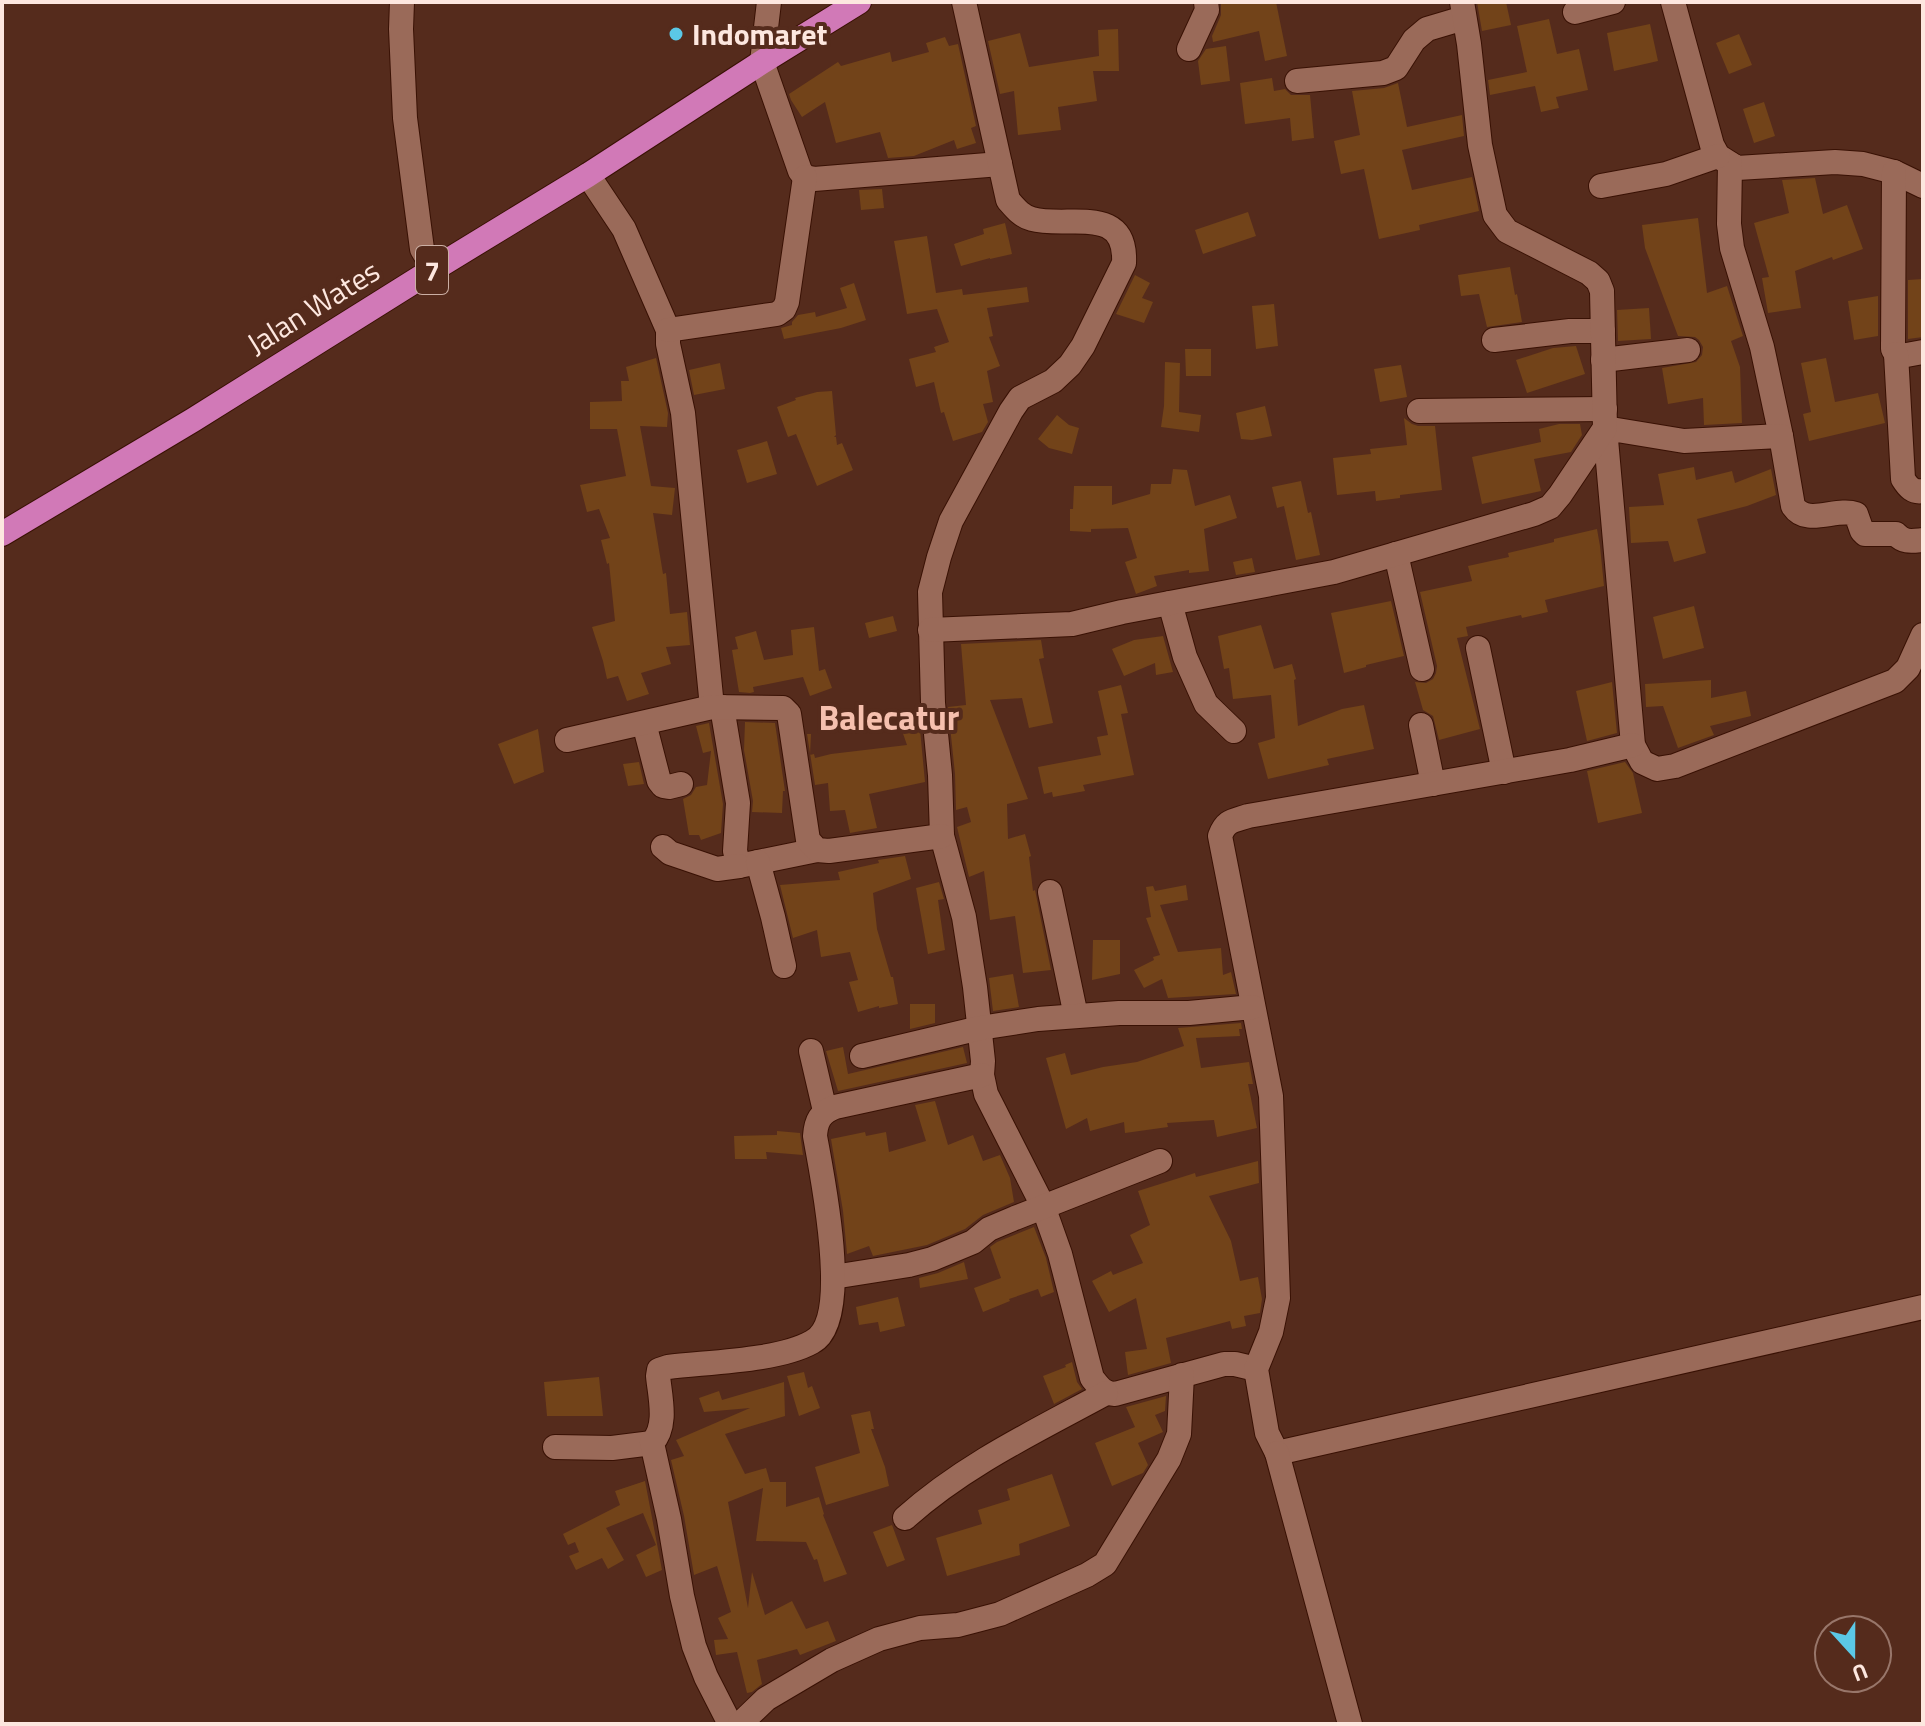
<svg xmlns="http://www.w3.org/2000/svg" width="1925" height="1726" font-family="'Titillium Web',sans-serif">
<rect width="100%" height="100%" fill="#552b1c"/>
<g fill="#724319">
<path d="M1221 2H1276L1287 56 1265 61 1259 31 1213 42 1212 36 1221 15Z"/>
<path d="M1477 2H1506L1511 25 1482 31Z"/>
<path d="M1549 19 1557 54 1579 49 1588 90 1556 97 1559 108 1541 112 1535 86 1490 95 1488 80 1527 72 1517 26Z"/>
<path d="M1650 24 1658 61 1614 71 1607 33Z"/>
<path d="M1118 29 1119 71H1093L1097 101 1058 107 1061 130 1018 135 1014 91 1000 94 988 41 1020 33 1029 67 1099 56 1098 30Z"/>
<path d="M1739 34 1752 65 1729 74 1716 43Z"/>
<path d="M945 37 949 46 958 44 976 126 971 128 976 143 957 149 954 140 914 156 888 158 880 132 836 143 825 102 802 117 791 100 789 94 838 62 841 66 890 52 892 62 929 52 926 43Z"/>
<path d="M1226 46 1230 81 1201 85 1198 61 1206 49Z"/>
<path d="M1272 78 1274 91 1285 89 1291 95H1310L1314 138 1292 141 1290 118 1245 124 1240 83Z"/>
<path d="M1398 83 1407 127 1462 115 1464 136 1402 150 1412 190 1472 177 1479 211 1419 225 1420 230 1379 239 1364 169 1341 174 1334 141 1360 135 1352 91 1384 88Z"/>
<path d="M1764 102 1775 136 1754 143 1743 109Z"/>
<path d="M1815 178 1823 214 1847 205 1863 249 1833 260 1832 257 1795 271 1801 308 1768 313 1762 278 1769 277 1754 223 1789 213 1782 180Z"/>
<path d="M882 189 884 208 861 210 859 190Z"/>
<path d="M1248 212 1256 236 1203 254 1195 230Z"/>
<path d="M1698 218 1707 293 1727 286 1743 336 1731 341 1740 367 1742 423 1704 425 1703 398 1668 404 1662 368 1696 362 1702 355 1703 347 1699 340 1695 337 1678 336 1645 248 1642 225Z"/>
<path d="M1005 223 1012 254 990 259V258L961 266 954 244 984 234 983 229Z"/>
<path d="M927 236 936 293 962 289 963 295 1027 287 1029 302 987 308 993 336 989 337 1000 366 987 371 993 402 983 404 988 422 982 432 953 441 944 412 941 413 934 382 916 387 909 359 936 352 934 347 949 342 937 309 907 314 894 241Z"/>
<path d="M1510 267 1515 295 1517 294 1522 322 1487 327 1479 294 1461 296 1458 275Z"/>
<path d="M1135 275 1150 283 1142 298 1153 302 1144 323 1116 314Z"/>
<path d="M1923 279V337L1908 339V280Z"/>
<path d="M854 283 866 320 841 328 784 339 781 328 792 325V322L798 315 815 312 816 317 847 308 840 288Z"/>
<path d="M1878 296V336L1854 340 1848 301Z"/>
<path d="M1274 304 1278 346 1256 349 1252 306Z"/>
<path d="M1649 308 1651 339 1618 341 1617 310Z"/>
<path d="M1576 346 1585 374 1527 393 1516 360 1553 348Z"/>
<path d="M1185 349H1211V376H1186Z"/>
<path d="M656 358 668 413 667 427 640 426 651 486 675 488 672 515 653 513 663 574 666 573 670 614 687 612 690 645 666 647 671 664 641 673 649 694 627 701 618 676 607 679 603 661 592 627 615 621 609 563 607 564 601 540 610 538 599 509 587 512 580 485 626 476 617 429H590V402L622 401 621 381H629L626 367Z"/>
<path d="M1826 358 1835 402 1878 393 1885 423 1809 441 1803 414 1811 412 1801 363Z"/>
<path d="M1165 362 1180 363 1179 412 1201 415 1199 432 1161 427 1164 406Z"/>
<path d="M720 363 725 389 694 395 689 370Z"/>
<path d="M1401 365 1407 397 1380 402 1374 369Z"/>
<path d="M832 391 836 435 834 437H836L837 445 842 443 853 470 817 486 796 434 788 437 777 407 796 400 795 398 817 392Z"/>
<path d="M1265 406 1272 436 1252 440 1241 439 1236 413Z"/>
<path d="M1057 415 1069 425 1079 428 1072 454 1049 448 1038 439Z"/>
<path d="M1404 418 1412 424 1418 426H1435L1442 490 1400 495V498L1376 501 1375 491 1337 495 1333 458 1371 454 1370 449 1407 445Z"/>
<path d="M1559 424H1580L1582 435 1571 452 1534 459 1541 491 1482 504 1472 457 1541 442 1539 429Z"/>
<path d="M767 441 777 474 747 483 737 450Z"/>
<path d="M1694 467 1696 480 1732 471 1735 483 1771 469 1776 495 1747 506 1697 519 1706 553 1674 562 1668 541 1631 543 1629 507 1664 505 1658 474Z"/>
<path d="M1173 469 1187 470 1195 506 1230 495 1237 518 1204 529 1209 571 1189 573V570L1154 576 1157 586 1136 594 1125 562 1137 558 1128 528 1091 529V532L1070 531V509H1073L1074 486H1112V505L1150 494 1151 484H1171Z"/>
<path d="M1301 481 1308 513 1311 512 1320 555 1296 560 1284 506 1277 508 1272 487Z"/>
<path d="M1597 529 1600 546 1604 586 1545 600 1548 612 1522 618 1521 615 1466 627 1468 636 1457 638 1480 729 1439 740 1433 716 1423 710 1415 682 1426 683 1433 679 1436 673 1437 666 1420 592 1472 581 1468 566 1509 557 1508 553 1554 542V539Z"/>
<path d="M1252 558 1255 572 1236 575 1233 562Z"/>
<path d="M1391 601 1404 656 1366 665V667L1344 673 1331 613Z"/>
<path d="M1694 606 1704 648 1663 659 1653 617Z"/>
<path d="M893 616 897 631 869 638 865 623Z"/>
<path d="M1261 625 1274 669 1292 664 1296 679 1294 680 1298 726 1342 709 1364 705 1374 749 1327 759 1329 765 1268 779 1258 743 1275 738 1271 695 1233 699 1229 668 1224 669 1218 636Z"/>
<path d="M814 627 819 671 825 669 832 688 810 696 803 677 753 687 754 692 750 693 739 692 732 650 738 649 735 637 756 631 764 660 793 655 791 630Z"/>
<path d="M1163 636 1173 672 1156 675 1155 663 1124 676 1112 649 1134 640Z"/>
<path d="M1041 640 1044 658 1039 659 1053 723 1029 728 1022 698 990 700 1028 799 1007 804 1008 839 1025 834 1031 856 1029 857 1033 891 1035 890 1051 970 1023 973 1015 916 990 920 984 871 969 877 957 827 971 822 967 807 956 810 955 774 948 707 966 705 961 644Z"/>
<path d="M1711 680V698L1746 691 1751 716 1710 726 1714 735 1678 748 1663 706 1646 707 1645 684Z"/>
<path d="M1612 682 1617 733 1587 741 1576 691Z"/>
<path d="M1121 685 1128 713 1121 714 1134 775 1083 785 1085 791 1053 797 1052 792 1044 794 1038 767 1101 755 1097 737 1108 735 1098 691Z"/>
<path d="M919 719 925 782 869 794 877 828 850 833 845 810 830 811 828 783 815 785 807 734H811L810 755 814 754 815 758 831 754 907 745 900 725Z"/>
<path d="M745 722 775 723 785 791H783L782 813 752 812 753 801 744 750Z"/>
<path d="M709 723 723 804 721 833 701 840 699 835H689L683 799 691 795 696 787 707 785 711 751 703 753 696 726Z"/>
<path d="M538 729 544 772 514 784 498 744Z"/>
<path d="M639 762 644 784 628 786 623 764Z"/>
<path d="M1625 762 1633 773 1642 813 1598 823 1587 771Z"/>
<path d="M905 856 911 879 873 893 877 929 891 977H893L898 1004 879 1008V1006L858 1012 849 982 858 980 850 952 821 957 817 930 793 938 780 885 840 880 838 872 879 863 878 860Z"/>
<path d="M939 882 944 899 938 900 945 950 928 954 916 888Z"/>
<path d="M1186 885 1188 900 1160 905 1178 952 1221 948 1223 975 1231 972 1236 994 1168 998 1162 979 1144 988 1134 970 1154 960 1153 957 1160 955 1146 918 1151 917 1146 887 1153 886 1155 891Z"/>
<path d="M1093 940H1120V974L1092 980Z"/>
<path d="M1013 974 1019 1007 993 1011 989 978Z"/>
<path d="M910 1004H935V1023L910 1029Z"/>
<path d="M1241 1023 1242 1029H1239L1240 1036 1196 1038 1201 1068 1249 1062 1253 1084H1248L1257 1128 1217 1137 1214 1120 1167 1123 1168 1127 1125 1133 1124 1122 1090 1131 1087 1118 1066 1129 1046 1058 1065 1053 1071 1075 1103 1067 1137 1062 1184 1046 1178 1028Z"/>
<path d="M843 1047 848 1074 963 1047 967 1063 838 1091 826 1051Z"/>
<path d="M935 1101 948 1145 973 1135 983 1161 1000 1155 1010 1178 1014 1202 983 1215 965 1229 927 1245 873 1256 869 1246 847 1254 843 1211 831 1139 865 1132 866 1136 886 1132 889 1152 926 1141 915 1105Z"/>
<path d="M777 1131 800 1133 803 1155 766 1152 767 1159H735L734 1136 777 1135Z"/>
<path d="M1258 1161 1259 1183 1209 1196 1231 1241 1240 1281 1258 1277 1262 1299 1260 1313 1244 1316 1246 1326 1232 1329 1230 1321 1166 1338 1171 1363 1128 1375 1125 1352 1147 1349 1136 1298 1109 1312 1092 1281 1111 1271 1113 1275 1143 1263 1130 1235 1150 1225 1138 1191 1195 1173 1196 1177Z"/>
<path d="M1034 1227 1046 1258 1054 1292 1041 1297 1038 1289 1009 1299 1010 1301 983 1312 974 1288 1001 1278 990 1247 997 1242Z"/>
<path d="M964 1262 968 1279 920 1288 919 1278 938 1273Z"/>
<path d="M898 1297 905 1326 880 1332 878 1322 859 1325 856 1307Z"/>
<path d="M1072 1362 1077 1382 1082 1389 1054 1404 1043 1376 1066 1367 1065 1365Z"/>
<path d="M804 1372 808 1388 812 1386 820 1408 799 1416 787 1376Z"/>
<path d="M599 1377 603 1416H547L544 1382Z"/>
<path d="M784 1382 785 1416 725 1434 745 1474 766 1468 770 1482H786V1507L819 1497 824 1514 823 1515 847 1574 824 1582 817 1559 814 1560 806 1542 756 1541 763 1488 728 1502 748 1608 752 1572 765 1615 792 1601 806 1629 828 1621 836 1641 800 1655 797 1649 757 1660 762 1684 752 1692 747 1693 737 1652 716 1655 714 1640 728 1639 718 1618 731 1612 717 1566 694 1575 684 1516 671 1460 684 1456 676 1440 750 1408 704 1412 699 1398 719 1391 722 1400Z"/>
<path d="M1166 1396 1165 1411 1155 1415 1163 1432 1138 1443 1148 1465 1143 1473 1112 1486 1095 1443 1135 1427 1126 1407Z"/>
<path d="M870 1411 874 1429H871L885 1467 889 1486 826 1505 815 1467 860 1453 851 1415Z"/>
<path d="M1052 1474 1070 1526 1019 1544 1020 1555 947 1576 936 1538 982 1524 978 1510 1010 1500 1007 1489Z"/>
<path d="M645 1481 662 1570 646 1577 636 1555 656 1545 643 1513 606 1528 624 1560 608 1569 602 1558 576 1570 569 1556 579 1552 575 1542 568 1545 563 1534 620 1505 615 1491Z"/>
<path d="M892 1525 905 1560 887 1567 873 1532Z"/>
</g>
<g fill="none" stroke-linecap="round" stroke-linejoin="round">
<defs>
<g id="minor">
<path d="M402 2 401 29 405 118 422 249 434 269"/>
<path d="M769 2 762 62 800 171 805 177 814 179 1000 164"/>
<path d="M964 2 1008 200C1015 208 1021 216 1032 219 1067 229 1127 203 1124 263L1083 346 1070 365 1053 381 1020 398 1011 411 951 521 939 557 930 592 933 703 940 775 942 836 964 917 975 987 983 1061 982 1075 986 1094 1043 1206 1060 1254 1092 1378C1100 1388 1103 1393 1115 1394L1224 1364H1235L1256 1369"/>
<path d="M1673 2 1712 145 1718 156 1737 168 1835 162 1863 164 1894 172 1923 186"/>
<path d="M1575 12 1613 2"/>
<path d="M1189 49 1207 10 1206 2"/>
<path d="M1297 81 1383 73 1396 68 1414 40 1427 29 1464 18"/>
<path d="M1730 164 1729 224 1732 248 1762 347 1781 436"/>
<path d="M1894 172 1893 349 1896 354 1901 356 1923 352"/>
<path d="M588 175 624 229 668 330V344L683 413 712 707"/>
<path d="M1601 186 1666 174 1718 156"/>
<path d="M668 330 777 314 784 309 787 302 805 177"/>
<path d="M1494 340 1570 331H1603"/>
<path d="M1896 354 1903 479C1908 487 1913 493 1923 491"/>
<path d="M1603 360 1688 350"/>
<path d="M1419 411 1605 409"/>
<path d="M1923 540C1912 541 1904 543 1896 534H1865L1862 531 1856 514C1836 507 1807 527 1793 506L1781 436 1684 441 1605 428 1633 745 1642 762 1657 769 1675 766 1895 681 1908 668 1923 635"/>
<path d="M1396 554 1422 669"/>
<path d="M1170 603 1185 657 1206 704 1234 731"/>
<path d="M930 630 1072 624 1122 612 1334 572 1534 514 1550 507 1560 495 1605 428 1602 291 1598 281 1589 273 1507 231 1495 215 1480 145 1469 44 1462 2"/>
<path d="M1478 648 1504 772"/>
<path d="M722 707 738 803 735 851 739 866 817 850"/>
<path d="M644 723 659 781 663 786 669 787 681 784"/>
<path d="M1421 725 1433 784"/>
<path d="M567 740 712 707 783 708 789 714 808 840 817 850 829 851 942 836"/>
<path d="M1633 745 1570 760 1248 816C1233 821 1226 820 1220 836L1271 1096 1278 1298 1271 1332 1256 1369 1267 1433 1277 1453 1923 1307"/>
<path d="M663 847 670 853 717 869 739 866"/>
<path d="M758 862 773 917 784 966"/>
<path d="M1050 892 1076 1016"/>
<path d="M811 1051 825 1111"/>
<path d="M862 1056 980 1028 1038 1019 1119 1013H1189L1253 1007"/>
<path d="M833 1277 909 1265 932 1259 973 1242 989 1229 1015 1218 1160 1161"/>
<path d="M555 1447 612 1448 652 1443"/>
<path d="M1277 1453 1350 1724"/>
<path d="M905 1518C964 1465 1036 1431 1106 1393"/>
<path d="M730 1724 706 1677 694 1646 682 1596 669 1519 652 1443C668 1426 660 1397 658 1376L659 1370 668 1367C708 1362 778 1361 812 1342 853 1321 822 1176 815 1136 816 1121 820 1113 835 1107L982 1075"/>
<path d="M740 1724 766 1699 832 1660 879 1639 920 1628 958 1625 1000 1614 1087 1575 1105 1564 1169 1459 1179 1434 1182 1375"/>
</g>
<path id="highway" d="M2 534 193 420 434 269 588 175 762 62 859 2"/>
</defs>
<use href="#minor" stroke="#391104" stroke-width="26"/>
<use href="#highway" stroke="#391104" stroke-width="26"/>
<use href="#minor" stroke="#9a6a59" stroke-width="24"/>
<use href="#highway" stroke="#d179b7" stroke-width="24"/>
</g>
<circle fill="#5bc8e6" stroke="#552b1c" stroke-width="3" cx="676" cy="34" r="8"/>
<g text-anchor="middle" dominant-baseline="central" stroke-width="8" stroke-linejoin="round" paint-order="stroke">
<rect fill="#552b1c" stroke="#cbafa4" stroke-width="2" x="416" y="246" width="32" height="48" rx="6"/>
<g font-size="28" font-weight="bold" fill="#fde7df">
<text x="432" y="270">7</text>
</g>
<g font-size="30" font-weight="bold" fill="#fde7df" stroke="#552b1c" text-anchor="start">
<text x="692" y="34">Indomaret</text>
</g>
<g font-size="30" fill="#fde7df" stroke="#552b1c">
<text transform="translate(313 307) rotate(-32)">Jalan Wates</text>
</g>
<g font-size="34" font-weight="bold" fill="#f6c0ae" stroke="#552b1c">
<text x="889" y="717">Balecatur</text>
</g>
</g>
<rect width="1925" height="1726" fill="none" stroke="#fde7df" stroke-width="8"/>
<g transform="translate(1853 1654) rotate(159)"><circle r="38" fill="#552b1c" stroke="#98766a" stroke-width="2"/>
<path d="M0-6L14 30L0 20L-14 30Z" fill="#5bc8e6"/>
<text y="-12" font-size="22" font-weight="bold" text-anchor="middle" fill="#fde7df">U</text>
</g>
</svg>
